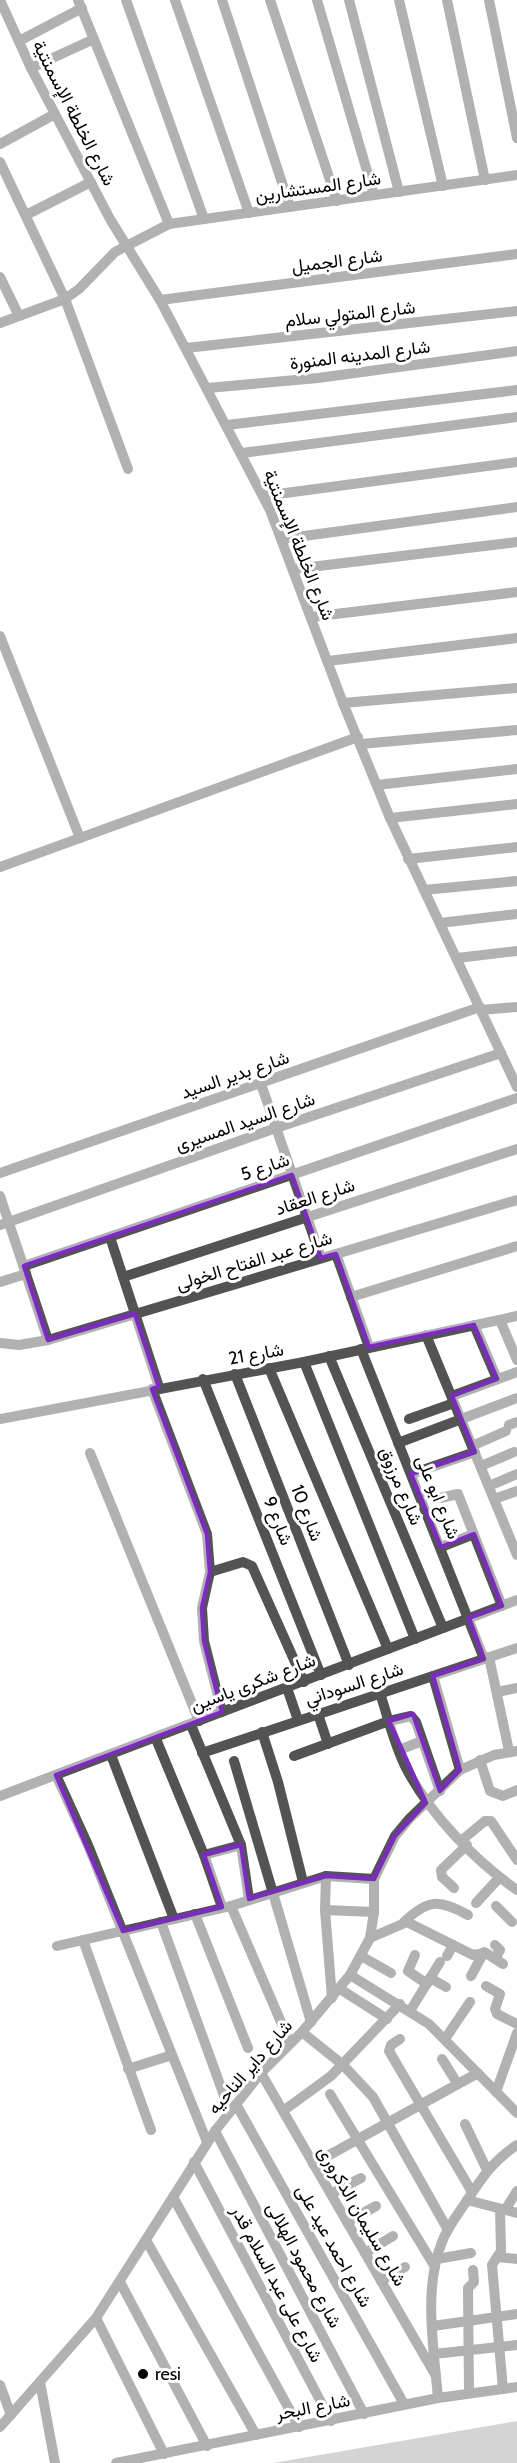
<svg xmlns="http://www.w3.org/2000/svg" width="517" height="2463" font-family="Cabin,Vazirmatn,sans-serif">
<rect width="100%" height="100%" fill="#fff"/>
<path fill="#a1a1a1" d="M517 2421V2463H273Z"/>
<g fill="none" stroke-linecap="round" stroke-linejoin="round">
<g stroke="#535353" stroke-width="10">
<path d="M0 0 31 68 110 219 160 300 270 510 343 703 390 818 517 1087"/>
<path d="M78 0 169 224"/>
<path d="M126 0 204 219"/>
<path d="M175 0 249 213"/>
<path d="M222 0 290 207"/>
<path d="M270 0 337 201"/>
<path d="M317 0 374 195"/>
<path d="M349 0 399 192"/>
<path d="M399 0 443 186"/>
<path d="M447 0 485 180"/>
<path d="M489 0 517 138"/>
<path d="M19 41 82 8"/>
<path d="M31 68 94 39"/>
<path d="M0 144 55 114"/>
<path d="M0 162 65 299 128 469"/>
<path d="M26 215 91 182"/>
<path d="M0 277 19 316"/>
<path d="M160 300 517 254"/>
<path d="M0 323 65 299 79 289 115 252 169 224 517 175"/>
<path d="M186 348 517 311"/>
<path d="M208 388 318 378 517 351"/>
<path d="M227 425 517 390"/>
<path d="M242 453 517 417"/>
<path d="M263 496 517 462"/>
<path d="M282 539 517 507"/>
<path d="M294 569 517 542"/>
<path d="M311 617 517 592"/>
<path d="M0 636 80 838"/>
<path d="M328 661 517 638"/>
<path d="M343 703 517 688"/>
<path d="M361 744 517 730"/>
<path d="M377 785 517 769"/>
<path d="M390 818 517 804"/>
<path d="M408 859 517 847"/>
<path d="M0 867 358 737"/>
<path d="M424 890 517 881"/>
<path d="M440 923 517 914"/>
<path d="M457 958 517 951"/>
<path d="M481 1010 517 1007"/>
<path d="M261 1084 321 1258"/>
<path d="M0 1173 480 1007"/>
<path d="M0 1196 48 1340"/>
<path d="M0 1225 276 1128 501 1053"/>
<path d="M110 1237 159 1387"/>
<path d="M336 1254 369 1347"/>
<path d="M24 1266 517 1098"/>
<path d="M123 1277 517 1149"/>
<path d="M0 1282 26 1274"/>
<path d="M351 1297 517 1246"/>
<path d="M500 1320 517 1360"/>
<path d="M474 1325 497 1379"/>
<path d="M426 1335 517 1555"/>
<path d="M0 1343 19 1345 48 1340 517 1200"/>
<path d="M361 1349 484 1659"/>
<path d="M329 1356 443 1628"/>
<path d="M304 1362 415 1639"/>
<path d="M269 1368 388 1649"/>
<path d="M235 1374 349 1665"/>
<path d="M203 1379 321 1675"/>
<path d="M152 1389 207 1534 210 1572 202 1608 204 1641 222 1712"/>
<path d="M452 1396 517 1372"/>
<path d="M0 1419 304 1362 517 1316"/>
<path d="M409 1419 454 1403"/>
<path d="M509 1425 517 1422"/>
<path d="M398 1443 517 1398"/>
<path d="M472 1446 506 1431"/>
<path d="M90 1453 199 1721"/>
<path d="M481 1466 514 1452"/>
<path d="M411 1474 475 1452"/>
<path d="M489 1486 517 1474"/>
<path d="M440 1498 458 1494 502 1606"/>
<path d="M494 1499 517 1491"/>
<path d="M441 1547 474 1534"/>
<path d="M210 1572 243 1562 252 1566 304 1682"/>
<path d="M489 1657 509 1751"/>
<path d="M433 1676 460 1770"/>
<path d="M287 1688 298 1720"/>
<path d="M497 1692 517 1688"/>
<path d="M380 1693C388 1718 394 1744 406 1768 430 1814 474 1860 517 1890"/>
<path d="M318 1714 328 1744"/>
<path d="M191 1725 241 1845 249 1899"/>
<path d="M262 1732 278 1782 303 1882"/>
<path d="M156 1739 204 1855 222 1907"/>
<path d="M399 1750 422 1741"/>
<path d="M202 1753 517 1648"/>
<path d="M111 1755 174 1919"/>
<path d="M294 1756 389 1721 411 1716 416 1722 440 1791"/>
<path d="M480 1760 490 1791 503 1796 517 1790"/>
<path d="M234 1761 311 2022"/>
<path d="M56 1775 88 1845 207 2142"/>
<path d="M0 1796 517 1600"/>
<path d="M462 1840 485 1821H491L517 1860"/>
<path d="M204 1855 241 1845"/>
<path d="M326 1876 325 1910 332 1998"/>
<path d="M454 1888 442 1877 441 1870 467 1845"/>
<path d="M476 1903 499 1878"/>
<path d="M231 1906 290 2043"/>
<path d="M496 1906 512 1922"/>
<path d="M325 1910 374 1912"/>
<path d="M195 1914 248 2048"/>
<path d="M161 1922 230 2112"/>
<path d="M404 1922C428 1899 439 1899 468 1915"/>
<path d="M370 1938 407 1922 473 1955 486 1953 503 1964"/>
<path d="M83 1940 151 2130"/>
<path d="M495 1945 500 1950 495 1959"/>
<path d="M57 1946 231 1906 326 1876 374 1879"/>
<path d="M415 1955 408 1971 427 1984"/>
<path d="M361 1956 391 1973"/>
<path d="M447 1956 453 1945"/>
<path d="M350 1975 429 2024 517 2113"/>
<path d="M471 1976 484 1952"/>
<path d="M430 1978 446 1987"/>
<path d="M486 1986 500 1994 495 2009 497 2014 517 2024"/>
<path d="M340 1989 387 2019"/>
<path d="M410 2011 440 1962"/>
<path d="M302 2032 343 2065 373 2097 448 2230"/>
<path d="M400 2039 391 2045 389 2051 472 2192"/>
<path d="M445 2039 470 2002"/>
<path d="M442 2059 457 2083"/>
<path d="M128 2069 172 2055"/>
<path d="M261 2073 436 2376"/>
<path d="M496 2092 517 2033"/>
<path d="M330 2094 435 2267"/>
<path d="M236 2104 404 2404"/>
<path d="M283 2111 331 2076 400 2004"/>
<path d="M465 2124 487 2170"/>
<path d="M215 2131 364 2414"/>
<path d="M194 2162 331 2421"/>
<path d="M313 2164 478 2073"/>
<path d="M331 2194 361 2178"/>
<path d="M173 2197 299 2427"/>
<path d="M467 2200 517 2213"/>
<path d="M500 2209 501 2251 492 2265 503 2389"/>
<path d="M505 2210 517 2191"/>
<path d="M347 2222 376 2206"/>
<path d="M146 2240 256 2435"/>
<path d="M365 2253 393 2236"/>
<path d="M497 2257 517 2259"/>
<path d="M437 2259 471 2253"/>
<path d="M381 2281 405 2267"/>
<path d="M120 2282 207 2446"/>
<path d="M96 2318 164 2454"/>
<path d="M433 2326 517 2314"/>
<path d="M434 2354 517 2345"/>
<path d="M40 2382 55 2463"/>
<path d="M0 2385 11 2415"/>
<path d="M469 2393 468 2288 474 2282 473 2270"/>
<path d="M438 2398C434 2349 423 2289 442 2242 448 2226 459 2213 468 2199 483 2176 494 2160 517 2145"/>
<path d="M0 2427 96 2318 215 2131 261 2073 302 2032 350 1975 370 1938 374 1912V1879L395 1836 410 1818 460 1770 494 1755 517 1751"/>
<path d="M116 2463 438 2398 517 2387"/>
</g>
</g>
<path d="M0 0H517V2463H0ZM292 1175 321 1258 336 1254 369 1347 474 1325 497 1379 452 1396 475 1452 411 1474 441 1547 474 1534 502 1606 469 1618 484 1659 433 1676 460 1770 440 1791 413 1714 389 1721 426 1803 395 1836 374 1879 326 1876 249 1899 241 1845 204 1855 222 1907 123 1931 56 1775 222 1712 204 1641 202 1608 210 1572 207 1534 152 1389 159 1387 135 1314 48 1340 24 1266Z" fill="#fff" fill-opacity=".55" fill-rule="evenodd"/>
<path fill="none" stroke="#7b2cbf" stroke-width="4.5" stroke-linejoin="round" d="M292 1175 321 1258 336 1254 369 1347 474 1325 497 1379 452 1396 475 1452 411 1474 441 1547 474 1534 502 1606 469 1618 484 1659 433 1676 460 1770 440 1791 413 1714 389 1721 426 1803 395 1836 374 1879 326 1876 249 1899 241 1845 204 1855 222 1907 123 1931 56 1775 222 1712 204 1641 202 1608 210 1572 207 1534 152 1389 159 1387 135 1314 48 1340 24 1266Z"/>
<circle fill="#000" stroke="#fff" stroke-width="2" cx="143" cy="2374" r="6"/>
<g text-anchor="middle" dominant-baseline="central" stroke-width="6" stroke-linejoin="round" paint-order="stroke">
<g font-size="18" fill="#000" stroke="#fff">
<text transform="translate(74 113) rotate(63)">شارع الخلطة الإسمنتية</text>
<text transform="translate(318 187) rotate(-8)">شارع المستشارين</text>
<text transform="translate(337 261) rotate(-7)">شارع الجميل</text>
<text transform="translate(350 314) rotate(-6)">شارع المتولي سلام</text>
<text transform="translate(360 355) rotate(-7)">شارع المدينه المنورة</text>
<text transform="translate(299 545) rotate(68)">شارع الخلطة الإسمنتية</text>
<text transform="translate(235 1075) rotate(-19)">شارع بدير السيد</text>
<text transform="translate(245 1122) rotate(-19)">شارع السيد المسيرى</text>
<text transform="translate(265 1167) rotate(-19)">شارع 5</text>
<text transform="translate(315 1197) rotate(-18)">شارع العقاد</text>
<text transform="translate(254 1261) rotate(-17)">شارع عبد الفتاح الخولى</text>
<text transform="translate(256 1354) rotate(-10)">شارع 21</text>
<text transform="translate(401 1486) rotate(67)">شارع مرزوق</text>
<text transform="translate(438 1497) rotate(68)">شارع ابو على</text>
<text transform="translate(307 1513) rotate(69)">شارع 10</text>
<text transform="translate(278 1521) rotate(68)">شارع 9</text>
<text transform="translate(253 1683) rotate(-21)">شارع شكرى ياسين</text>
<text transform="translate(354 1684) rotate(-18)">شارع السوداني</text>
<text transform="translate(250 2067) rotate(-49)">شارع داير الناحيه</text>
<text transform="translate(362 2216) rotate(60)">شارع سليمان الدكرورى</text>
<text transform="translate(334 2246) rotate(61)">شارع احمد عيد على</text>
<text transform="translate(304 2265) rotate(62)">شارع محمود الهلالى</text>
<text transform="translate(277 2284) rotate(62)">شارع على عبد السلام قدر</text>
<text transform="translate(313 2407) rotate(-11)">شارع البحر</text>
</g>
<g font-size="18" fill="#000" stroke="#fff" text-anchor="start">
<text x="155" y="2374">resi</text>
</g>
</g>
</svg>
